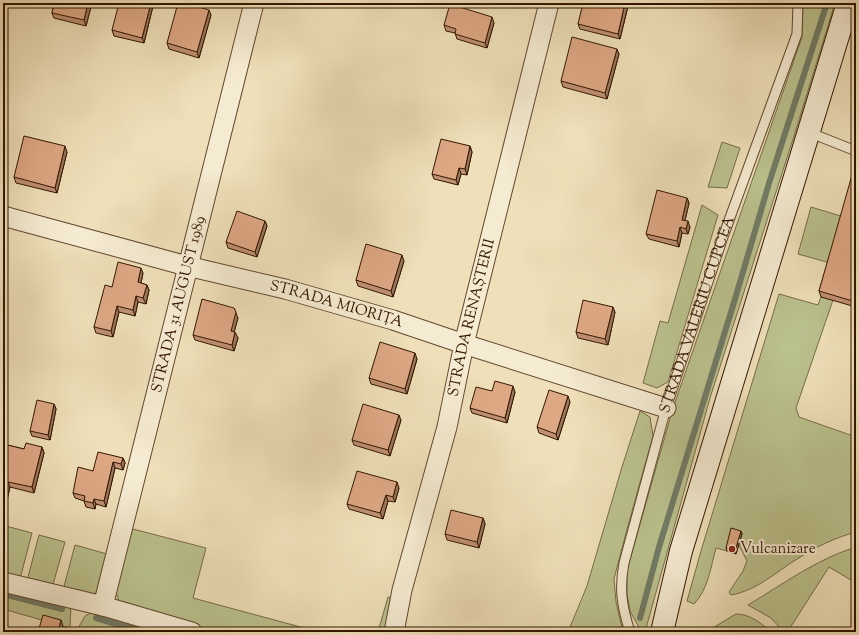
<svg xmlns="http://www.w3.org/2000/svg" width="859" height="635" font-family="'Sorts Mill Goudy',serif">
<rect width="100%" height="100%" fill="#efe0b9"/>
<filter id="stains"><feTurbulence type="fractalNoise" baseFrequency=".005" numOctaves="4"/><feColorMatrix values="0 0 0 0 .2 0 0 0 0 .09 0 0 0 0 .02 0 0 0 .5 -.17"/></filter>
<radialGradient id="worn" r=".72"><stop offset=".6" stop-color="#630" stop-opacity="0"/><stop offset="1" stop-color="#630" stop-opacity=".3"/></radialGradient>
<g fill="#bbc28e" stroke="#776c47">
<path d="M803 3H835L794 136 710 398 645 632 641 631 630 611 627 594V570L673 408 802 37Z"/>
<path d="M722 142 740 148 727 188 708 187Z"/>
<path d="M702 205 718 215 668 382 657 388 643 383 660 321 668 323Z"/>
<path d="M811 207 844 217 830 263 798 254Z"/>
<path d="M779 294 818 305 821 297 833 300 796 408 799 417 856 437V532C834 538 816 547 797 559 776 572 756 591 731 595L729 592 743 571 747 561 732 531 727 551 716 548C711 566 708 590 694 604L687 601 701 551Z"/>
<path d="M640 411 650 417 653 436 626 533 614 579 616 602 623 632H568L587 586 622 467Z"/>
<path d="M6 526 32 533 20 579 3 575V539Z"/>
<path d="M129 528 206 548 193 598 319 632H216L129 608 119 601 115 590Z"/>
<path d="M39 535 65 542 52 588 27 581Z"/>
<path d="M75 545 107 554 97 592 90 597 63 590Z"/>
<path d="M856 547V583L829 567 788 631 782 630 771 618 748 605C783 584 817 559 856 547Z"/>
<path d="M3 587 71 604 70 628 3 609Z"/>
<path d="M388 597 393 598 386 632H378Z"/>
<path d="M91 613 158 632H83L77 630 85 616Z"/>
<path d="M736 614C750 614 761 623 771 632H706Z"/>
</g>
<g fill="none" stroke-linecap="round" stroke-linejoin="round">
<g stroke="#717b66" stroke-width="6">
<path d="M3 594 62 609"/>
<path d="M96 618 143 632"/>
<path d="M640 618 659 547 735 299 770 180 827 3"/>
</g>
<defs>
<g id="lane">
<path d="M808 132 856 151"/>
<path id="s1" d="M630 632C622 607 619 589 624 563L666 408 724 234 797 34 798 3"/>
</g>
<g id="street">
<path id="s2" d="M3 216 187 266 285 289 393 320 464 344 666 408"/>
<path d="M3 582 103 606 192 632"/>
<path id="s3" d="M103 606 254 3"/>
<path id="s4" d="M394 632 402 590 447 427 464 344 549 3"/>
</g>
<path id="secondary" d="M662 632 681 551 848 3"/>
</defs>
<use href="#lane" stroke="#62482e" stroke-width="11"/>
<use href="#street" stroke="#62482e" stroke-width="21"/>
<use href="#secondary" stroke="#331600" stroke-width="24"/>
<use href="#lane" stroke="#f5ebd2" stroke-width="9"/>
<use href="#street" stroke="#f5ebd2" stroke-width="19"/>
<use href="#secondary" stroke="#f5ebd2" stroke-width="22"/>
</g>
<g fill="#bf9072" stroke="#331600">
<path d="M54 3H92L86 26 54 18 52 13Z"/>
<path d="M590 5 628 6 620 39 580 29 578 24Z"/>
<path d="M153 6 144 43 114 36 112 30Z"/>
<path d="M211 15 199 58 169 49 167 43Z"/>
<path d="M494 23 487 48 457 39 455 33 446 31 444 25Z"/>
<path d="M619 54 607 99 563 87 561 81Z"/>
<path d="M470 146 472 152 467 175 461 174 458 185 434 179 432 174Z"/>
<path d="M67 152 57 193 16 183 14 177Z"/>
<path d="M856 168V307L821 297 819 291Z"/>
<path d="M687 198 689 203 685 220 690 227 688 234 682 233 679 247 649 239 646 234Z"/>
<path d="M265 221 267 226 257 257 228 248 226 242Z"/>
<path d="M404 261 393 297 358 286 356 280Z"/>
<path d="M143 273 141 283 147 285 149 290 146 304 138 302 135 316 119 312 113 337 96 333 94 327 112 287Z"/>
<path d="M615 312 608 345 578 338 576 332Z"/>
<path d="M238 318 234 332 238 338 234 351 195 340 193 335Z"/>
<path d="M417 359 407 394 371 384 369 378Z"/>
<path d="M492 391 515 392 507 423 472 413 470 408Z"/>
<path d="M570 402 558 440 539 433 537 427Z"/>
<path d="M54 404 56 409 50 440 32 436 30 431Z"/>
<path d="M401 420 390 456 354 445 352 440Z"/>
<path d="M3 444 24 449 42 447 44 453 34 493 10 487 6 504 3 503Z"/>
<path d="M123 458 125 463 123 470 115 468 106 507 96 504 95 509 86 507 84 501 75 498 73 493 93 471Z"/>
<path d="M399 488 395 502 388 501 383 519 349 509 347 504Z"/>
<path d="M483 518 485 524 479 548 447 540 445 534Z"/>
<path d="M741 531 742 534 736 554 727 551 726 548Z"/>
</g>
<g fill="#9b765d" stroke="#331600">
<path d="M88 3H92L86 26 84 20Z"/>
<path d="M151 3H152L153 6 144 43 142 38Z"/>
<path d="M625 3H627L628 6 620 39 618 34Z"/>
<path d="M209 10 211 15 199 58 197 52Z"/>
<path d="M492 17 494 23 487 48 485 43Z"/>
<path d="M617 49 619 54 607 99 605 93Z"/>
<path d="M65 146 67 152 57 193 55 188Z"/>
<path d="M470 146 472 152 467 175 465 169Z"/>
<path d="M459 168 461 174 458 185 456 180Z"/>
<path d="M687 198 689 203 684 225 682 220Z"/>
<path d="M265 221 267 226 257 257 255 252Z"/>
<path d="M688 221 690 227 688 234 686 229Z"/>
<path d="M680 227 682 233 679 247 677 241Z"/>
<path d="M402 255 404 261 393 297 391 291Z"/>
<path d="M141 268 143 273 140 288 138 282Z"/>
<path d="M147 285 149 290 146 304 143 298Z"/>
<path d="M136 296 138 302 135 316 133 310Z"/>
<path d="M117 306 119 312 113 337 111 331Z"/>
<path d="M613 307 615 312 608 345 605 339Z"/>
<path d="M234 308 238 318 233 336 231 331Z"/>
<path d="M235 332 238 338 234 351 232 345Z"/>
<path d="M415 353 417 359 407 394 405 389Z"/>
<path d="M513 386 515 392 507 423 505 418Z"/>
<path d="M568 396 570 402 558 440 556 434Z"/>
<path d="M54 404 56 409 50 440 48 435Z"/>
<path d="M399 415 401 420 390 456 388 450Z"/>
<path d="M42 447 44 453 34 493 32 487Z"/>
<path d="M123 458 125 463 123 470 121 464Z"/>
<path d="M113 462 115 468 106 507 104 501Z"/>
<path d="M8 482 10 487 6 504 4 499Z"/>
<path d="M397 482 399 488 395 502 393 497Z"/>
<path d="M386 495 388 501 383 519 380 513Z"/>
<path d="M94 499 96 504 95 509 93 503Z"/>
<path d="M483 518 485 524 479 548 477 542Z"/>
<path d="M741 531 742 534 736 554 735 551Z"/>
<path d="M61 620 63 626 61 632H58Z"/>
</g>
<g fill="#dea885" stroke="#331600">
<path d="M54 3H88L84 20 52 13Z"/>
<path d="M119 3H151L142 38 112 30Z"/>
<path d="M178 3H186L209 10 197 52 167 43Z"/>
<path d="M583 3 590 5V3H625L618 34 578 24Z"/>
<path d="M450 4 492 17 485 43 455 34 456 29 444 25Z"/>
<path d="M572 37 617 49 605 93 561 81Z"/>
<path d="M24 136 65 146 55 188 14 177Z"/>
<path d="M441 139 470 146 465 169 459 168 456 180 432 174Z"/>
<path d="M854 168H856V302L819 291Z"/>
<path d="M657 190 687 198 682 220 688 221 686 229 680 227 677 241 646 234Z"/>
<path d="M237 211 265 221 255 252 226 242Z"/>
<path d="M366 244 402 255 391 291 356 280Z"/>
<path d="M118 262 141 268 138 282 147 285 143 298 136 296 133 310 117 306 111 331 94 327 105 285 112 287Z"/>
<path d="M202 299 234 308 236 312 231 331 235 332 232 345 193 335Z"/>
<path d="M583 300 613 307 605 339 576 332Z"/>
<path d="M380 342 415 353 405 389 369 378Z"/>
<path d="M495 381 513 386 505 418 470 408 476 387 492 391Z"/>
<path d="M549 390 568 396 556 434 537 427Z"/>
<path d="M37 400 54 404 48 435 30 431Z"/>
<path d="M363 404 399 415 388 450 352 440Z"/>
<path d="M26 443 42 447 32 487 8 482 4 499 3 498V444L24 449Z"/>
<path d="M98 452 123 458 121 464 113 462 104 501 94 499 93 503 84 501 85 496 73 493 78 467 93 471Z"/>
<path d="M357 471 397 482 393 497 386 495 380 513 347 504Z"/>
<path d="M451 510 483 518 477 542 445 534Z"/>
<path d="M731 528 741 531 735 551 726 548Z"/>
<path d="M43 615 61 620 58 632H38Z"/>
</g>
<circle fill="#8f2418" stroke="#f5ebd2" stroke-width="1.5" cx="732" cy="549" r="4"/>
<g text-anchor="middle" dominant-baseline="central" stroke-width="4" stroke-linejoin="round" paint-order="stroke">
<g font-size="15" fill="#331600" stroke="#f5ebd2">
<text stroke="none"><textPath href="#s3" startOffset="311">STRADA 31 AUGUST 1989</textPath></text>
<text stroke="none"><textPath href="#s2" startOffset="345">STRADA MIORIŢA</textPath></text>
<text stroke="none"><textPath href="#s1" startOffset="329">STRADA VALERIU CUPCEA</textPath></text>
<text stroke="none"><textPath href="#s4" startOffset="324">STRADA RENAŞTERII</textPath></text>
</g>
<g font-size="15" fill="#331600" stroke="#f5ebd2" text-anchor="start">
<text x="740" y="549">Vulcanizare</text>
</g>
</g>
<rect width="859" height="635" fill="none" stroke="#efe0b9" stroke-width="16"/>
<rect x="4" y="4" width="851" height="627" fill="none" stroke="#331600" stroke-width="2"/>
<rect x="8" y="8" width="843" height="619" fill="none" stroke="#331600"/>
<rect width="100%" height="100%" filter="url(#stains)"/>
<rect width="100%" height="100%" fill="url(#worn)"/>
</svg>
